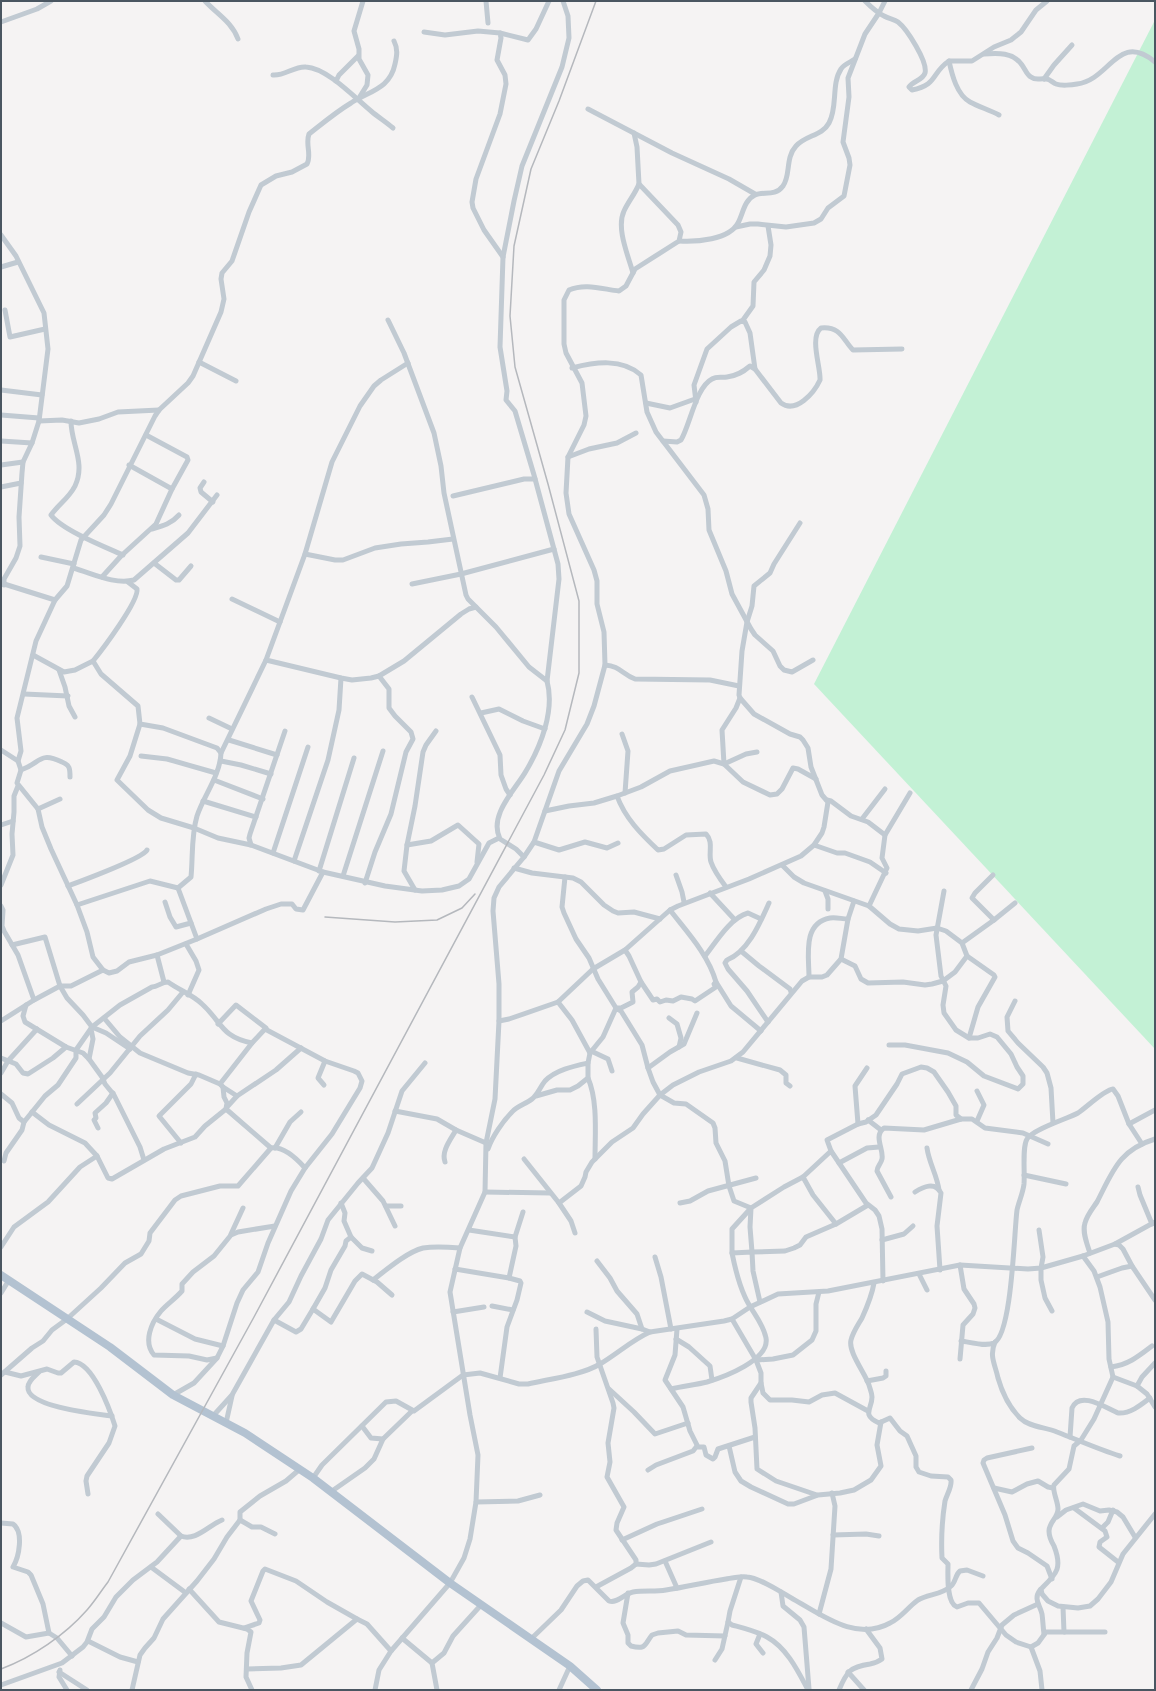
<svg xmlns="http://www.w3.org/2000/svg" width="1156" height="1691" font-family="'Golos Text',sans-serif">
<rect width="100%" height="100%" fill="#f5f3f3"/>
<path fill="#c3f1d5" d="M1155 20V1049L814 684Z"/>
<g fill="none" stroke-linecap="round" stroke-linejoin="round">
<g stroke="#c1cad2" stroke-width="5">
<path d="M205 1C217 14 232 22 238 39"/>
<path d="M486 1 488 23"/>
<path d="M865 1C870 6 878 13 884 16 889 19 894 19 898 22 907 29 928 62 925 73 923 80 913 81 909 87L912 90C938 85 931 73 949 61H972L994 47 1011 40 1021 32 1036 10 1047 1"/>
<path d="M1 22 37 9 51 1"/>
<path d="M424 32 445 35 478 31 500 33 501 38 497 60 505 75 506 84 500 114 476 179 472 202 473 208 484 230 503 257"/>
<path d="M500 33 528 40 536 29 549 1"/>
<path d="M984 54C998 53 1013 52 1022 65 1025 69 1027 75 1031 77 1036 81 1040 78 1046 79 1050 79 1053 83 1056 84 1061 86 1072 85 1077 84 1110 80 1118 31 1155 62"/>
<path d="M949 61C952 75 957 95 970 102 979 107 990 110 999 115"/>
<path d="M273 75C285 76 294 66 306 67 327 68 355 98 371 111 378 117 386 122 393 128"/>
<path d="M1044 79 1054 65 1072 45"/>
<path d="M336 81 339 75 358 56"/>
<path d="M359 98 367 85 368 75 359 59V49L354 31 363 1"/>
<path d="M588 109 672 153 729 179 755 194"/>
<path d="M736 227 750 224H758L786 227 814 223 821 219 828 208 844 196 850 165 849 158 843 142 849 97 848 78 865 34 879 13 885 1"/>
<path d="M1 235 16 256 44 313 48 349 39 421 32 443 23 462 22 473 19 517 20 546 16 558 4 579V585"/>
<path d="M679 241C696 242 729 240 738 223 743 214 744 200 755 195 763 191 775 197 783 186 791 175 785 158 796 146 806 135 822 136 829 123 838 107 831 84 841 69 844 64 851 62 855 59"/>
<path d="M1 267 18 262"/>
<path d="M633 273C628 255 616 228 624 211 628 202 635 194 639 184"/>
<path d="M5 310 10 337 45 329"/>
<path d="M388 320 404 353 434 433 441 466 444 493 466 595 468 599 496 627 529 667 547 681"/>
<path d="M743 320 753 306 754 282 764 270 770 256 771 245 768 226"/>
<path d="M199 362 236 381"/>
<path d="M408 363 381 380 374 386 360 406 332 462 305 554 266 660 341 678 352 680 371 678 379 676 404 661 461 614 469 609 476 607"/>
<path d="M572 368C595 362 622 358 641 375L647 412 656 432 704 495 708 509 709 530 726 571 732 594 751 629 755 635 773 651 780 666 784 670 792 672 813 660"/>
<path d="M1 390 42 395"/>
<path d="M696 402 694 385 707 349 731 327 741 321 745 322 750 333 755 369"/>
<path d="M646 403 670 408 695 399"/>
<path d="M1 415 39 418"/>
<path d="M39 421 62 420 79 423 99 419 118 412 159 410"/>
<path d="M71 421C71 444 86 463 75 486 69 498 58 505 51 515 62 530 105 547 123 555"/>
<path d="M1 441 32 443"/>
<path d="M663 441 677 442 681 440C690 425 696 387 712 379 717 376 722 378 727 377 737 376 743 372 750 366L755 369 781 403C796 414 814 393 820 380 821 368 809 337 821 328 841 326 843 340 853 350L902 349"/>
<path d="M568 457 589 449 617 443 636 433"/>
<path d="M1 465 23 462"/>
<path d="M129 465 172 489"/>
<path d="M204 482 200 488 201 492 213 502"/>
<path d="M1 487 21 483"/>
<path d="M453 496 524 479H535"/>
<path d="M152 529C163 526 171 524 179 515"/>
<path d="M305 554 335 560H343L375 548 401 544 428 542 453 539"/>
<path d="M41 557 74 564"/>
<path d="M154 563 176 580H179L191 566"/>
<path d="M73 568C92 573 114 585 134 580L188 533 217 495"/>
<path d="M102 577 121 556 156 524 172 489 188 460 187 457 146 435"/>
<path d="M1 583 55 600 67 586 81 540 104 515 111 504 155 416 159 410 188 383 193 376 221 312 224 299 221 279 222 273 232 261 249 212 261 185 276 176 292 172 307 164C312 155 305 144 309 134 323 123 336 112 351 103 369 91 390 89 395 64 397 55 398 49 394 41"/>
<path d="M412 584 461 574 554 549"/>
<path d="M232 599 280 622"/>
<path d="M55 600 36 641 17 718 21 751 18 761 21 770 17 783 38 809 42 827 51 849 77 905 87 932 93 957 103 970"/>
<path d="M33 655 64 672 75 670 93 661 101 674 138 706 140 724 163 728 217 748 221 753C220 776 204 795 197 816 191 836 193 857 191 877L178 888 197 939"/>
<path d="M93 661C102 650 139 601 137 589L128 582"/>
<path d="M605 665C620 666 622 674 635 679L710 680 739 686"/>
<path d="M59 670 65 687 69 706 75 717"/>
<path d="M24 694 68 696"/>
<path d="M472 697 500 755 501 775 506 789 510 795"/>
<path d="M740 698 736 708 722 730 724 764 743 782 770 795 777 794 782 789 793 768 798 769 816 779"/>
<path d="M481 713 499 709 523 721 545 729"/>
<path d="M209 718 232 729"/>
<path d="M140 724 130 756 117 780 148 810 161 818 194 828 218 838 251 845 323 872 385 886 422 891 442 890 459 886 469 879 489 843 499 838"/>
<path d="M622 734 628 751 625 793"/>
<path d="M229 740 277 755"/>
<path d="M1 750 18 761"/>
<path d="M221 753 266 660"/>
<path d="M141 756 167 759 216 773"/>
<path d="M221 761 241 765 271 774"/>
<path d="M21 770C41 763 39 751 62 762 70 765 70 769 70 777"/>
<path d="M214 780 263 799"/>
<path d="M910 793 885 835 882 858 887 868 869 906 890 924 899 929 918 931 937 928 946 931 962 943 967 956 994 975 995 977 978 1007 969 1038"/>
<path d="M617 796C625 818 641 834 658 850L664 849 686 835 706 834C714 842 708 853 711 862 714 871 720 879 726 887"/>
<path d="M827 800 831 801 851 816 868 822 885 835"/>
<path d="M203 801 256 817"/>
<path d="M38 809 60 799"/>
<path d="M545 811 569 806 594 803 617 796 641 787 670 771 714 761 724 764 746 754 757 752"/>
<path d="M862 819 885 789"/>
<path d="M1 825 13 821"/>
<path d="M534 842 559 850 585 842 607 848 618 843"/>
<path d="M251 845 249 838 250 834 285 731"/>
<path d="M407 845 431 841 458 825 479 844 477 862"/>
<path d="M814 845 837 853H845L870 862 886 873"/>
<path d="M273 853 308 747"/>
<path d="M524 857 516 849 500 839C488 815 516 789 526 771 541 746 555 710 547 681L559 579 558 564 534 475 515 411 506 400 507 391 500 347 503 257 514 201 522 166 562 67 569 38 568 16 563 1"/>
<path d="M294 861 328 760 339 710 341 678"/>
<path d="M782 865 794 877 804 883 869 906"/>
<path d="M514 868 532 873 573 878 581 882 604 905 613 911 618 913 634 912 660 919"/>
<path d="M319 871 354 758"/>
<path d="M676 875 682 892 684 902"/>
<path d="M343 876 383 751"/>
<path d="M565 877 562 907 564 913 576 939 589 958 598 979 616 1008H621L633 1002 632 992 638 987 641 982 629 956 625 950"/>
<path d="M365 883 375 852 391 814 406 752 413 739 411 732 395 716 389 708V689L379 676"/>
<path d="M1 885 13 855 12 834 14 812V796L18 786"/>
<path d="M68 886C81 881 142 859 147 850"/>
<path d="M415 890 404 871 407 845 415 806 423 752 426 745 436 731"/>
<path d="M825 891 828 899V909"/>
<path d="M710 893 735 920"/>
<path d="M165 902 170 917 176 927 191 923"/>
<path d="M77 905 150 881 178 888"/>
<path d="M1 906 3 910 2 926 4 931 18 955 34 1000"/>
<path d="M994 920 1015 903"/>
<path d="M962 943 994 920 972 898 975 893 993 875"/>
<path d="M186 944 196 961 199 970 188 995"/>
<path d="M12 945 45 937 60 986 67 998 83 1015 92 1027 106 1033 130 1049"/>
<path d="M741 951 759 966 790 989 791 992"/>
<path d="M157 955 164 982"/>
<path d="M705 956C716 942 730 918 748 913L761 919"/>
<path d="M841 959 855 966 861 979 868 983 903 982 925 985 932 984 943 981 955 972 967 956"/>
<path d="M809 977C809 957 802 923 830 918 836 917 842 919 848 919"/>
<path d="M641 982 653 1000 657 999 660 1002 666 1000 673 1001 681 997 692 999 695 1001 716 987 714 984 716 982C708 954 687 932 670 910"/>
<path d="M716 982 731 1006 761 1031"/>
<path d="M1015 1001 1007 1017 1008 1031 1018 1043 1043 1067 1047 1073 1051 1088 1053 1123"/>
<path d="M558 1002 572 1020 590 1053 588 1063"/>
<path d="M26 1005 23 1016 25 1022 66 1047 83 1053 89 1059 102 1077 105 1084 114 1095 140 1147 144 1160"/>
<path d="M697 1013 684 1044 670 1052 648 1068 653 1082 660 1095 674 1103 686 1104 713 1123 715 1128 716 1143 725 1161 729 1186 734 1201 751 1208 732 1229V1253L752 1252 753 1271 760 1302"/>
<path d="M669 1018 677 1024 681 1038 679 1047"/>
<path d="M1 1021 34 1000 60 986H71L103 970 109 973 117 971 129 962 157 955 197 939 266 909 281 904H292L296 909 303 910 323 872"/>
<path d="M499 1021 509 1019 558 1002 593 969 625 950 670 910 678 906 749 879 801 856 814 845 822 833 824 827 828 802 822 795 811 767 808 748 803 740 800 737 790 734 754 714 740 698 739 695 742 651 747 622 752 606 754 586 770 573 774 564 800 523"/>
<path d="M768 1022 747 991 728 969 725 963 727 960C748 952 760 923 769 903"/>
<path d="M218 1024 236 1005 266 1028"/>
<path d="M889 1045H905L948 1053 967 1062 984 1076 1018 1089 1023 1084V1076L1017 1067 1011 1054 997 1037 990 1034 978 1038H969L956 1030 944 1013 943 1005 946 986 941 976 936 935 944 891"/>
<path d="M591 1051 608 1059 612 1071"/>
<path d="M590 1053 603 1037 616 1008 621 1011 642 1045 648 1068"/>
<path d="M1 1058 16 1064 23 1073 28 1074 53 1058 66 1047"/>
<path d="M737 1058 780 1070 786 1075V1083L790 1086"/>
<path d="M89 1059 93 1039 91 1029"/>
<path d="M1 1073 8 1061 37 1029"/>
<path d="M588 1078C598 1101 595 1134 595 1159"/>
<path d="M220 1084 252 1043"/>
<path d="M324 1085 318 1078 325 1061"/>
<path d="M223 1087 237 1096"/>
<path d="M1 1094 12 1103 19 1118 24 1122"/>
<path d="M77 1104 110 1073 140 1036 168 1010 183 992"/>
<path d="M227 1107 237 1096 276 1070 301 1048"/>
<path d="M226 1109 271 1148"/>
<path d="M395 1111 437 1119 456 1130 486 1143"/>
<path d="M32 1112 49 1125 85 1143 97 1156 108 1178 112 1179 164 1149 195 1137 205 1126 226 1109 227 1103 224 1097 223 1087 220 1084 199 1075 188 1073 140 1053 120 1037 104 1018"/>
<path d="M868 1120 881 1130"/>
<path d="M977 1121 984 1105 977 1091"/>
<path d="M858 1124 855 1086 867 1068"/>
<path d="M1129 1124 1155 1110"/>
<path d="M98 1128 94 1120 96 1118 95 1113 106 1103 113 1093"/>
<path d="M181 1143 159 1116 191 1084 196 1074"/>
<path d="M275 1148 290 1122 301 1112"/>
<path d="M927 1148C929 1163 937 1175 939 1190"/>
<path d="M488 1149C492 1137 503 1121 512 1112 517 1106 526 1104 532 1099 538 1094 540 1087 545 1081 555 1070 574 1066 588 1063V1078L578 1086 570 1090H557L536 1096"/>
<path d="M831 1151 827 1140 858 1124 866 1122 876 1115 897 1084 902 1074 921 1067 927 1068 934 1072 948 1092 956 1106V1115L961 1119"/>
<path d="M524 1159 559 1203 571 1221 575 1233"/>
<path d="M4 1161 6 1153 22 1130 24 1122 45 1096 58 1085 76 1058V1050L92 1027 120 1005 152 987C158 987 161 982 168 982 179 990 193 995 202 1004 222 1022 221 1037 252 1043L265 1029 325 1061 354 1071 358 1073 362 1081 360 1088 332 1134 305 1168 291 1191 268 1243 258 1272 243 1290 237 1303 223 1346 217 1358 194 1383 173 1395"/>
<path d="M445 1162C441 1151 451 1139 456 1130"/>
<path d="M839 1163 867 1148 879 1147"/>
<path d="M1024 1175 1066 1184"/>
<path d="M803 1177 813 1195 836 1224"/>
<path d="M363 1178 383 1201 395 1226"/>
<path d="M1138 1187 1140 1195 1152 1224"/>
<path d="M485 1192 550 1193"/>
<path d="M915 1192C923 1187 935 1181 941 1193L937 1226 940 1270"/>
<path d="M891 1197 877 1171C877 1166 881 1164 882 1159 884 1149 873 1136 884 1128L924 1130 961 1119H972L985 1128 1023 1133 1048 1144"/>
<path d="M559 1203 581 1186 585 1177 586 1172 592 1162 612 1142 633 1128 643 1114 660 1095 673 1085 699 1072 731 1061 743 1052 802 981 809 977H822L827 975 841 959 848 919 854 901"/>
<path d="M680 1203 690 1201 708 1191 756 1178"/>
<path d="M868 1205 836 1224 806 1237 800 1245 794 1248 785 1251 752 1252 750 1227 751 1208 784 1187 803 1177 831 1151 866 1203 875 1210 879 1216 882 1229 883 1281"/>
<path d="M386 1206H401"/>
<path d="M469 1230 515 1237"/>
<path d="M1039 1230 1043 1257 1041 1268V1280L1045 1298 1052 1311"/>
<path d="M231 1234 243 1208"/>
<path d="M351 1237 362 1248 372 1251"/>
<path d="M882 1240 904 1234 913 1226"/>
<path d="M1115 1244 1155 1222"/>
<path d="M1 1247 14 1227 48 1202 80 1167 97 1156"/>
<path d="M1090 1253C1087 1244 1082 1232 1085 1223 1087 1215 1093 1208 1097 1202 1113 1171 1119 1150 1155 1139"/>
<path d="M1083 1256 1094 1271 1100 1287 1108 1322 1109 1359 1113 1377 1094 1419 1081 1440 1074 1446 1069 1469 1054 1485C1052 1491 1058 1501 1058 1509 1058 1518 1049 1522 1049 1531 1049 1536 1051 1541 1054 1546 1063 1569 1056 1574 1041 1589L1042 1594 1048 1601 1058 1606 1078 1608 1090 1606 1098 1599 1111 1582 1123 1554 1155 1514"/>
<path d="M655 1257 661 1277 671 1329"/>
<path d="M597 1261 610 1278 617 1291 637 1314 642 1329 650 1332"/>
<path d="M455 1269 509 1278"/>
<path d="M919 1274 927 1290"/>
<path d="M1097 1277 1122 1268 1132 1266"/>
<path d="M373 1280C386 1270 407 1252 423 1248 435 1246 448 1247 460 1248"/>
<path d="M874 1283C872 1295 867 1307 862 1318 858 1325 853 1332 851 1340 848 1352 865 1373 869 1385 870 1389 872 1393 872 1397 872 1409 861 1415 879 1423L890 1418 900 1431 907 1436 916 1456V1467L919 1472 931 1476 948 1477 951 1480C952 1487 947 1494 945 1501 942 1520 941 1538 942 1558L948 1564C948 1574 946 1603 957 1607L968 1603H979L1006 1635 1016 1642 1031 1647 1040 1671 1042 1690"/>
<path d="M1 1293 9 1280"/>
<path d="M492 1306 513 1310"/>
<path d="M313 1309 325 1288 331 1270 345 1246 346 1241 351 1237 344 1221 345 1213 341 1203"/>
<path d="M453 1312 484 1307"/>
<path d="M587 1312 605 1321 642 1329"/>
<path d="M156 1319 195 1339 223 1346"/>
<path d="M732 1319 756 1360 761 1373V1383L751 1398V1402L755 1428 757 1469 776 1481 817 1495"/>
<path d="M274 1320 296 1332 301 1329 313 1309 331 1322 355 1281 362 1274 377 1282 392 1295"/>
<path d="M596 1329 597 1357 613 1403 614 1408 608 1443 610 1462 607 1477 624 1507 617 1523 616 1530 636 1560V1564L631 1568 596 1587"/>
<path d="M677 1329 675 1355 665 1380 683 1407 690 1431 698 1447H704L706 1455 713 1459 715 1457 718 1449 755 1437"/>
<path d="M676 1339 689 1347 710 1366 712 1380"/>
<path d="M961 1341C970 1342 985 1347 994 1343 1012 1334 1014 1233 1017 1210 1019 1201 1023 1193 1024 1184 1025 1172 1022 1147 1027 1139 1033 1129 1067 1119 1078 1113 1087 1107 1104 1090 1113 1089L1118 1096 1129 1124 1142 1144"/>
<path d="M995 1342C989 1356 995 1364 998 1378 1002 1392 1009 1407 1020 1418 1029 1427 1045 1427 1057 1432 1078 1440 1098 1449 1120 1456"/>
<path d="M217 1358 207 1360 189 1356 154 1355C143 1342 151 1323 161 1311 167 1304 175 1299 182 1291V1284L193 1272 214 1256 231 1235 238 1232 275 1226"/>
<path d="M960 1359 963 1325 973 1314 975 1308 974 1304 964 1289 960 1265"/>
<path d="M756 1360 773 1359 793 1355 812 1340 816 1331V1304L819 1292"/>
<path d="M1111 1367C1128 1365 1139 1356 1152 1346"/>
<path d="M5 1372 21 1376 47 1369 58 1373H61L74 1362C93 1363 110 1410 115 1426L109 1443 87 1476 86 1481 88 1494"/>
<path d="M39 1372C35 1376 28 1381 28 1387 26 1407 97 1414 112 1416"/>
<path d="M1 1375 32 1348 43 1341 52 1330 67 1319 101 1288 125 1263 141 1254 149 1241 150 1233 175 1200 181 1196 220 1186H238L271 1148C284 1146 297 1159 305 1168"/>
<path d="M1113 1377 1137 1386 1147 1394 1155 1407"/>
<path d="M500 1378 507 1327 517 1300 521 1283 520 1281 509 1278 516 1246 515 1237 523 1212"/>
<path d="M867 1381 883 1378 886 1376V1371"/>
<path d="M761 1383 763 1393 770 1400H792L809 1402 822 1395 835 1393 868 1411"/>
<path d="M1137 1386 1142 1377 1155 1363"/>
<path d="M609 1389 634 1412 655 1434 688 1423"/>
<path d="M671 1389C683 1386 695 1385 707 1382 724 1377 770 1360 766 1338 763 1322 751 1311 745 1297 739 1284 735 1268 732 1253"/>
<path d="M213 1416 232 1395 274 1320 289 1302 301 1276 321 1239 328 1220 358 1183 372 1168 388 1133 402 1091 425 1063"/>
<path d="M226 1423 232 1396"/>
<path d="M362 1426 371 1438 383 1439 412 1411"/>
<path d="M1070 1437 1072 1408C1080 1390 1106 1408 1118 1413 1130 1414 1141 1405 1150 1398"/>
<path d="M729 1446 735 1472 741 1481 751 1487 788 1504H794L818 1495 840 1493 854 1490 871 1480 881 1466 877 1445 881 1422"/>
<path d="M1032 1448 987 1458 984 1460 983 1463 1005 1515 1013 1541 1018 1548 1028 1553 1047 1566 1052 1579"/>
<path d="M648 1470 656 1465 693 1451 697 1446"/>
<path d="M313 1478 322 1465 386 1402 396 1401 414 1411 463 1375 480 1373 519 1384H528C549 1379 582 1375 600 1364 617 1354 632 1340 650 1332L724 1321 732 1319 750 1307 778 1294 828 1291 960 1265 1028 1269 1041 1268 1083 1256 1115 1244 1119 1245 1123 1249 1132 1266 1155 1300"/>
<path d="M994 1488 1012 1492 1027 1484 1038 1481 1048 1487 1053 1488"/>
<path d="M332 1491 365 1468 374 1459 383 1439"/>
<path d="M476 1502 518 1501 540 1495"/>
<path d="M1074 1508 1105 1531 1107 1537 1100 1542 1099 1547 1118 1562"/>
<path d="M158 1514 181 1536C195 1542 209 1525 222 1520"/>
<path d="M1057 1517 1066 1510 1083 1504 1100 1511 1109 1510 1117 1512 1123 1517 1135 1537"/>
<path d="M240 1520 252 1527H261L275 1534"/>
<path d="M1 1523 13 1524C24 1532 19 1557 13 1567L28 1572 31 1575 43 1604 49 1633"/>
<path d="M1102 1528 1108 1522 1113 1510"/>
<path d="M833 1535 866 1534 879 1536"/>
<path d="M622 1540 657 1524 702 1509"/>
<path d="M665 1561 677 1588"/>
<path d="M636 1564 649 1565 656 1564 711 1542"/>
<path d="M151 1567 186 1593"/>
<path d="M741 1577 730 1611 728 1622 732 1625C743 1628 756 1631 767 1637 787 1648 798 1671 808 1690"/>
<path d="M189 1589 219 1622 247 1629 251 1632 247 1653 246 1677 252 1690"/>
<path d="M1040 1590C1033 1599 1040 1605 1042 1614 1043 1621 1043 1627 1044 1634"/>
<path d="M781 1592 783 1606 800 1620 804 1627 809 1689"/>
<path d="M628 1593 623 1623 628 1635V1643L631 1646C646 1650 644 1645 652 1635L658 1633 678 1631 686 1635 725 1636"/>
<path d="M1063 1607 1064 1632"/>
<path d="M819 1614 831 1569 835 1506 832 1493"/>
<path d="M1 1623 26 1637 49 1633 57 1638 72 1656"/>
<path d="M244 1628 259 1623 260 1620 251 1601 263 1571 265 1569 296 1581 327 1602 357 1619"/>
<path d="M760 1634 756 1644 763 1653"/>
<path d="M402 1638 432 1663"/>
<path d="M531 1639 561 1610 577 1586 583 1581 588 1580 609 1601C617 1604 624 1594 633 1592 644 1590 655 1592 666 1590 686 1587 706 1582 726 1579 732 1578 740 1576 747 1577 760 1578 781 1592 793 1599 822 1615 856 1642 890 1623 901 1618 908 1607 918 1600 928 1594 942 1595 951 1586 956 1582 955 1575 960 1571L967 1570 983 1576"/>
<path d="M88 1641 120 1657 138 1662"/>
<path d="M1031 1647 1038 1643 1046 1632H1105"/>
<path d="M715 1660 722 1649 728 1622"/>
<path d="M247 1669 281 1668 301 1665 357 1619 367 1624 391 1651"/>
<path d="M60 1670 59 1677 67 1690"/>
<path d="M59 1672 87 1690"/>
<path d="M848 1672 864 1690"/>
<path d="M1 1685 62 1663 83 1647 87 1642 92 1629 104 1617 116 1597 133 1580 157 1562 181 1536"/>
<path d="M132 1690 140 1655 145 1648 154 1638 163 1619 197 1581 214 1559 227 1537 240 1520V1512L260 1496 286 1481 300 1469"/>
<path d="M375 1690 379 1670 391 1651 450 1583 464 1558 470 1539 476 1502 478 1455 470 1415 450 1292 460 1248 485 1192 486 1143 495 1099 499 1021V984L493 911 494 898 499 887 524 857 534 842 559 771 587 724 594 706 605 665 604 632 597 604V581L594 570 569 514 566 493 568 457 584 425 586 416 582 383 566 353 564 344V300L569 290C585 283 602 289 619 291L626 286 635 269 679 241 681 232 678 225 639 184 637 147 634 133"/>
<path d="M437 1690 432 1663 444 1653 453 1636 481 1605"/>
<path d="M559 1690 570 1666"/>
<path d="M839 1690C847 1671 850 1667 870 1664 875 1663 878 1662 882 1659L880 1648 866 1629"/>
<path d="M971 1690 982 1669 988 1652 997 1638 1002 1625 1014 1615 1038 1604"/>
</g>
<path stroke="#b3c2d1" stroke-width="8" d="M1 1275 110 1347 173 1395 245 1433 313 1478 450 1583 570 1666 597 1690"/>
<g stroke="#b5b8bd" stroke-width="1.5">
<path d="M325 917 395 922 437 920 462 908 475 894"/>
<path d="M1 1669C33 1657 65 1635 87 1610 95 1601 101 1591 108 1582L254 1317 544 775 565 730 579 673V601L548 484 515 367 510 316 514 246 531 169 559 101 596 1"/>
</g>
</g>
<rect width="1156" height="1691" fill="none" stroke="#4a5661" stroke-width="4"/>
</svg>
